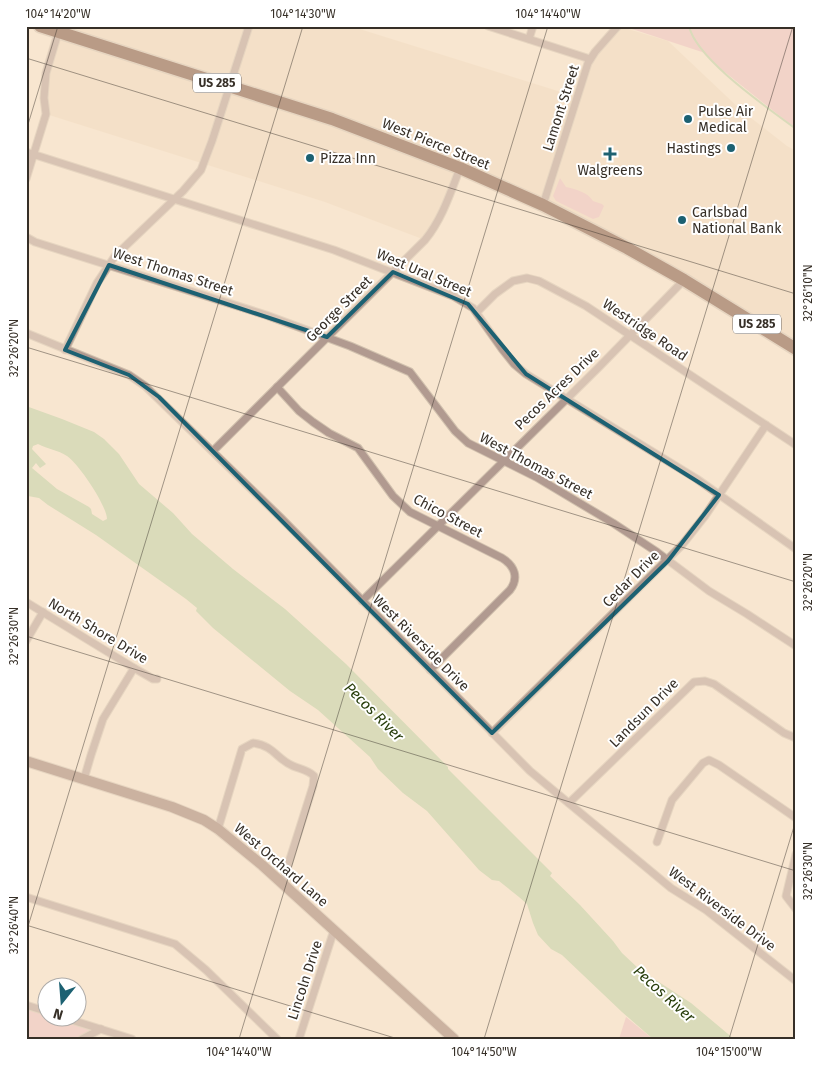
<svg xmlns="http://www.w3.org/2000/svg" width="822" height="1065" font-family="'Fira Sans',sans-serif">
<rect width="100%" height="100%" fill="#f8e6d0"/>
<path fill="#f0dabe" d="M60 26H350L577 97 588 63 618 26 668 41 742 111 787 146 796 151V349L719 300 460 169 425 240 325 202 46 114 44 86Z"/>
<g fill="#ecbdbf">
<path d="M623 26H796V129L721 69 705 53Z"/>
<path d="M560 178 566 187C575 189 588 192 593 201L602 204 604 206 599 217 593 219 556 201 553 196Z"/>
<path d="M26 1005 47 1012 48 1018H65L101 1029 81 1039H26Z"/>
<path d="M626 1017 653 1039H619Z"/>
</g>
<path fill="#b5ce9f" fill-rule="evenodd" d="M26 406 62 419 94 432 104 439 119 454 139 484 173 513 192 534 233 569 285 609 346 664 448 767V769L552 873 550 876 580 905 613 941 622 953 639 969 691 1003 734 1039H653L622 1012 562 955 551 949 538 935 533 923 527 904 519 897 499 881 492 880 479 870 427 811 403 793 378 769 370 757 318 710 290 691 213 628 196 611 197 608 186 599 96 535 48 505 39 498 28 496 26 498ZM38 444C48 449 58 450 67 456 79 464 107 506 107 519L103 521 92 514 91 509 89 507 57 489 32 468 36 463 40 468 46 464 32 449 33 446Z"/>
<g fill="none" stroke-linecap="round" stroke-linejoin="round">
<path stroke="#b5ce9f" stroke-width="2" d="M689 26C696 59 768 108 796 129"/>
<defs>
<g id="street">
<path d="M488 26 590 59"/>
<path d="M529 39 533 26"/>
<path d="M26 152 334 250 453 296 473 308 502 349 514 364 526 374 697 479 796 549"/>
<path d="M26 179 46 114 44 98 46 73 59 30"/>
<path d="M543 205 588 63 595 52 618 26"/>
<path d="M26 237 35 242 266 315 350 346 410 372 455 431 468 443 536 477 613 523 657 552 709 591 747 614 796 646"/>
<path d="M477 312 495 294 513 281 527 278 539 281 586 306 796 445"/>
<path d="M26 333 129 375 145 386 280 517 530 771 671 888 706 910 796 981"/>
<path d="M65 350 97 283 115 256 183 191 201 170 212 141 249 26"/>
<path d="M277 387 299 411 313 422 329 433 358 448 393 496 410 512 502 558C515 566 519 578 510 590L430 670"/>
<path d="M213 451 425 240C442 219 450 194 460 168"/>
<path d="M362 601 599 367 684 280"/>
<path d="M26 602 134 668 153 679H157"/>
<path d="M26 641 43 612"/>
<path d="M492 733 682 545 705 516 766 425"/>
<path d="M84 779 91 755 103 719 134 668"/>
<path d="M569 803 694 682 705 681 714 684 784 733 796 738"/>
<path d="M218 829 242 749 253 743C275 746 276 759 293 766 300 769 308 770 314 776L313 786 282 884"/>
<path d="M657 842 672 800 703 763 709 760 719 765 796 818"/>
<path d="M796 854 786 896 796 909"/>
<path d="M26 897 175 944 206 970 277 1039"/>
<path d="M26 1005 48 1012"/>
<path d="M65 1018 132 1039"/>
<path d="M82 1039 101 1029"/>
<path d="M299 1039 334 930"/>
</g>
<path id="secondary" d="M26 761 172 807 204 820 218 829 262 865 454 1039"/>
<path id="highway" d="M40 26 332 119 460 168 543 205 627 248 684 280 796 349"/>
</defs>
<use href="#street" stroke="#d1c1ae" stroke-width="9"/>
<use href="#secondary" stroke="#d1c1ae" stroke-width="12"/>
<use href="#highway" stroke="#d1c1ae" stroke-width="15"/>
<use href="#street" stroke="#b19a90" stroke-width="7"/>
<use href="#secondary" stroke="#947366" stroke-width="10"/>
<use href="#highway" stroke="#6d402d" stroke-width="12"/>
</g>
<path d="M0 0H822V1065H0ZM109 265 327 337 393 272 468 304 526 374 719 495 668 561 492 733 159 397 129 375 65 350Z" fill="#f8e6d0" fill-opacity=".55" fill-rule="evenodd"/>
<path fill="none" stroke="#1c6172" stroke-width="4" stroke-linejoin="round" d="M109 265 327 337 393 272 468 304 526 374 719 495 668 561 492 733 159 397 129 375 65 350Z"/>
<path fill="none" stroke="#362f27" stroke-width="1" stroke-opacity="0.45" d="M26 58 796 294M26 131 58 26M26 347 796 582M26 636 796 871M26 925 398 1039M26 933 303 26M239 1039 548 26M484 1039 793 26M729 1039 796 820"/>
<g fill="#1c6172" stroke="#fff" stroke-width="2">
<circle cx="688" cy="119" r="5"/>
<circle cx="731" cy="148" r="5"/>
<path d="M607.5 146.5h5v5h5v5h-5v5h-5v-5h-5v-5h5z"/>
<circle cx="310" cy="158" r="5"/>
<circle cx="682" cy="220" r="5"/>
</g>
<g text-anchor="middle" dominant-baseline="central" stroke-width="4" stroke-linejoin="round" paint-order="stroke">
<g fill="#fff" stroke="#726d68" stroke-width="1">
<rect x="193" y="73.5" width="48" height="19" rx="4"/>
<rect x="733" y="314.5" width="48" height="19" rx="4"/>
</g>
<g font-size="12" font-weight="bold" fill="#362f27">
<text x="217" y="83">US 285</text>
<text x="757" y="324">US 285</text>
</g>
<g font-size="14" fill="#362f27" stroke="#fff">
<text transform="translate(561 108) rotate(-72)">Lamont Street</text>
<text transform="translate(436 144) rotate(22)">West Pierce Street</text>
<text transform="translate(173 272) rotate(18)">West Thomas Street</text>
<text transform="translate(424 273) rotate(23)">West Ural Street</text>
<text transform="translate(339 309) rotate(-45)">George Street</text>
<text transform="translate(645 330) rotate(34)">Westridge Road</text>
<text transform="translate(557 389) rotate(-44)">Pecos Acres Drive</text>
<text transform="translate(536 466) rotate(28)">West Thomas Street</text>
<text transform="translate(448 516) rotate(28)">Chico Street</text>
<text transform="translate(631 579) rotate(-45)">Cedar Drive</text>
<text transform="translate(98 631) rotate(31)">North Shore Drive</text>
<text transform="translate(421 643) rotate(45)">West Riverside Drive</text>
<text transform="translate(644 713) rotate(-45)">Landsun Drive</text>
<text transform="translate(281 865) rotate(41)">West Orchard Lane</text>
<text transform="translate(722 909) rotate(37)">West Riverside Drive</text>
<text transform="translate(305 980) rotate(-72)">Lincoln Drive</text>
</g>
<g font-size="14" fill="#362f27" stroke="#fff" text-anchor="start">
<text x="698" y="111">Pulse Air<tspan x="698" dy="16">Medical</tspan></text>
<text x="721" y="148" text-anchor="end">Hastings</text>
<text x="320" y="158">Pizza Inn</text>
<text x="610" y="170" text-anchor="middle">Walgreens</text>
<text x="692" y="212">Carlsbad<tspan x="692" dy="16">National Bank</tspan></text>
</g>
<g font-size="15" font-style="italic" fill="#283e0c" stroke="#fff">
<text transform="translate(374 712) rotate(45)">Pecos River</text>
<text transform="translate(664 994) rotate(42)">Pecos River</text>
</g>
</g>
<rect width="822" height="1065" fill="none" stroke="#ffffff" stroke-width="55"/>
<g transform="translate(62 1002) rotate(197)"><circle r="24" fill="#ffffff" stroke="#afaca9"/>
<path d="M0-4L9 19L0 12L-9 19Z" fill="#1c6172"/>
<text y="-8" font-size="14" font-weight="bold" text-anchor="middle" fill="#362f27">N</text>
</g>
<rect x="28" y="28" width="766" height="1010" fill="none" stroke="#362f27" stroke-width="2"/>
<g font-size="12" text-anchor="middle" fill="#362f27">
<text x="58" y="18">104°14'20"W</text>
<text x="303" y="18">104°14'30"W</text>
<text x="548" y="18">104°14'40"W</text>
<text transform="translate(808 293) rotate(-90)" y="4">32°26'10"N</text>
<text transform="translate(14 348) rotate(-90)" y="4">32°26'20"N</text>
<text transform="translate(808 582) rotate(-90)" y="4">32°26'20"N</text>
<text transform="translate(14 636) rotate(-90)" y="4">32°26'30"N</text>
<text transform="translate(808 871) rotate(-90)" y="4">32°26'30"N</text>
<text transform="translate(14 925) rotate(-90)" y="4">32°26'40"N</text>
<text x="239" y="1056">104°14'40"W</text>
<text x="484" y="1056">104°14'50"W</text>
<text x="729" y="1056">104°15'00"W</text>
</g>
</svg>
